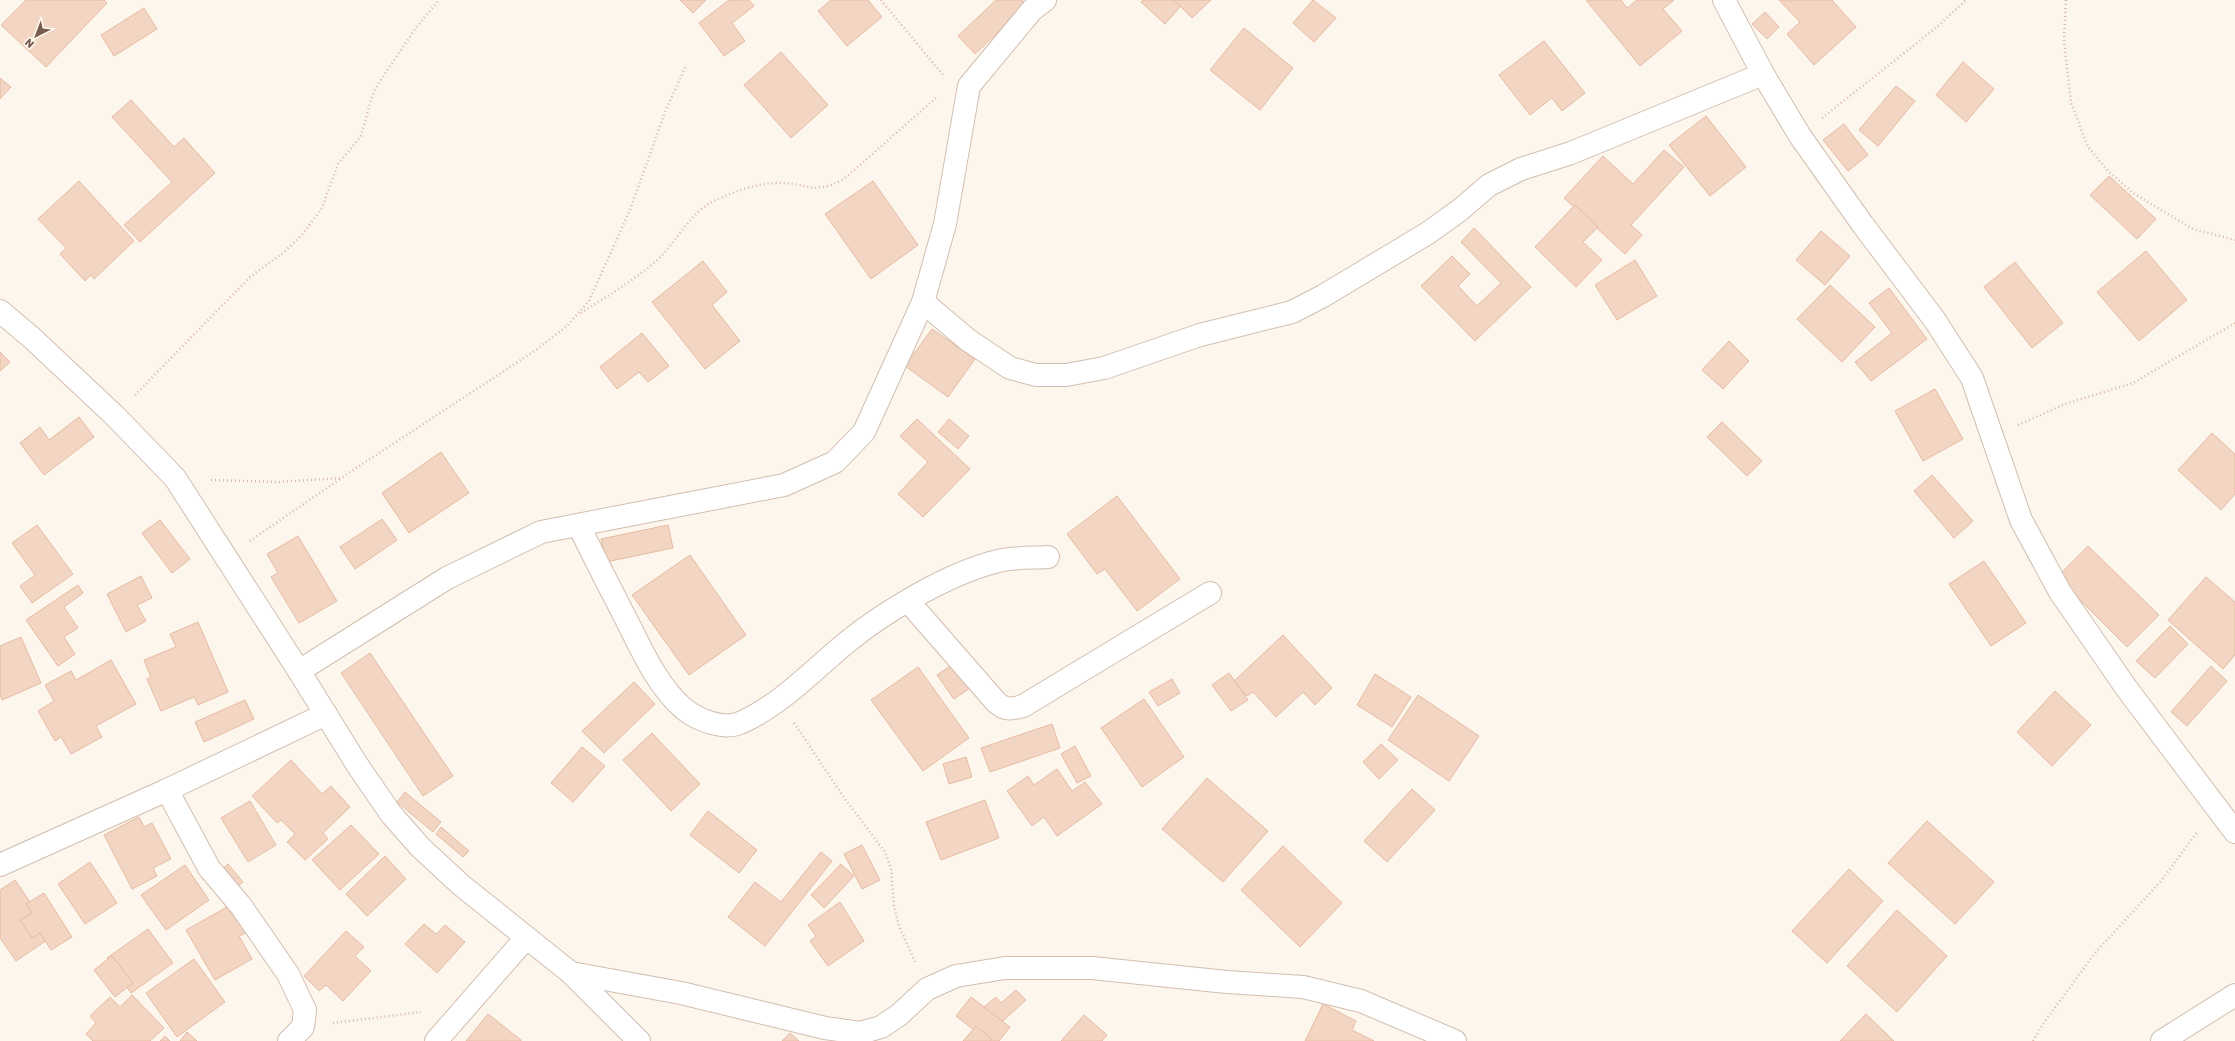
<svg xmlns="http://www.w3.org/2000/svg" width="2235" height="1041" font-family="Rubik,sans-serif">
<rect width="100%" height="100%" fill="#fdf6ec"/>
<g fill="#f3d5c3" stroke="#e6bba3">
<path d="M26 0H104L107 3 46 67 1 25Z"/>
<path d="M680 0H706L693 13Z"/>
<path d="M729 0H749L754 6 732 23 745 41 724 56 699 23Z"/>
<path d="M831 0H868L882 17 847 46 818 11Z"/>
<path d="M996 0H1022L1027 5 975 54 958 36Z"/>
<path d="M1143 0H1186L1165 24 1141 2Z"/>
<path d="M1174 0H1211L1192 18Z"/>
<path d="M1313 0 1336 18 1314 42 1293 23Z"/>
<path d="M1586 0H1621L1627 8 1637 0H1674L1663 9 1682 31 1640 66Z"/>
<path d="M1779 0H1832L1856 27 1814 65 1787 34 1800 22Z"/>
<path d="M144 8 157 29 114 56 101 35Z"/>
<path d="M1765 12 1779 27 1767 39 1752 24Z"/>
<path d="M1244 28 1293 68 1260 110 1210 70Z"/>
<path d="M1544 41 1585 93 1562 111 1552 98 1530 115 1499 75Z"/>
<path d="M781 52 828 105 791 138 744 85Z"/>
<path d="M1963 62 1994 89 1966 122 1936 95Z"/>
<path d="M0 78 11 87 0 99Z"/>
<path d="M1896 86 1915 101 1878 146 1859 130Z"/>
<path d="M131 100 174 147 184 138 215 173 140 242 124 225 172 182 112 117Z"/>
<path d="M1706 116 1746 167 1710 196 1669 145Z"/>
<path d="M1844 124 1868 155 1848 171 1823 140Z"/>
<path d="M1664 150 1684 167 1631 225 1642 235 1625 254 1564 198 1603 156 1633 184Z"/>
<path d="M2109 176 2156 219 2137 239 2090 195Z"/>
<path d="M79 181 134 241 94 279 91 275 85 281 60 254 66 248 38 219Z"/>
<path d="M873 181 918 245 871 279 825 214Z"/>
<path d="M1575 205 1598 227 1583 242 1602 260 1576 287 1535 247Z"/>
<path d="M1474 228 1531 287 1475 341 1421 286 1452 256 1470 274 1458 286 1477 306 1501 283 1461 242Z"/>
<path d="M1821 231 1850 256 1825 285 1796 260Z"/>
<path d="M2146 251 2187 300 2139 341 2097 292Z"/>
<path d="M1635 260 1657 296 1617 320 1595 285Z"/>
<path d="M703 261 727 292 712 305 740 341 705 369 652 302Z"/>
<path d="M2015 262 2063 323 2032 348 1984 287Z"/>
<path d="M1830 285 1875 327 1842 362 1797 319Z"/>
<path d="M1889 288 1927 339 1871 381 1855 362 1892 333 1869 303Z"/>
<path d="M932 329 975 359 948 397 905 366Z"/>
<path d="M642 333 669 366 648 382 639 372 617 389 600 367Z"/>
<path d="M1729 341 1749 361 1723 389 1702 370Z"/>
<path d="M0 352 10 362 0 371Z"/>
<path d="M1935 389 1963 439 1923 461 1895 411Z"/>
<path d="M79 417 94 437 44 475 20 443 40 427 49 440Z"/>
<path d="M917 419 970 469 923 517 898 494 928 462 900 436Z"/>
<path d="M949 419 969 436 958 449 938 432Z"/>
<path d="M1722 422 1762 461 1747 476 1707 437Z"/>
<path d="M2212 433 2235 454V494L2221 510 2178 470Z"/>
<path d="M441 452 469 493 409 533 382 493Z"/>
<path d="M1932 475 1973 521 1954 538 1914 491Z"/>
<path d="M1117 496 1180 579 1137 611 1105 569 1097 574 1067 534Z"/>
<path d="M382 519 397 540 355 569 340 547Z"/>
<path d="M160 520 190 559 172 573 142 533Z"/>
<path d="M37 525 73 574 32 603 20 586 35 575 12 543Z"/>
<path d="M668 525 673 548 606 562 601 539Z"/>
<path d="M298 536 337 601 299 623 271 577 278 573 267 554Z"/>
<path d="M2088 546 2159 615 2127 647 2057 577Z"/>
<path d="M690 555 746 635 689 675 632 595Z"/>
<path d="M1984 561 2026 623 1991 646 1949 584Z"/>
<path d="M141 576 152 598 137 605 146 621 126 632 107 594Z"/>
<path d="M2206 577 2235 602V655L2223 669 2168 620Z"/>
<path d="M78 585 83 593 64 607 78 628 64 637 75 654 58 666 26 620Z"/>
<path d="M198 622 228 692 198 705 194 697 161 711 147 679 151 677 144 660 176 647 170 634Z"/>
<path d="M2170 626 2188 644 2155 678 2136 661Z"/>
<path d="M1283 635 1332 688 1315 705 1303 692 1276 717 1253 692 1247 696 1233 682Z"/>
<path d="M21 637 41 683 2 700 0 694V646Z"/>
<path d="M370 653 453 776 423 796 341 673Z"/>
<path d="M111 660 136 704 96 726 102 737 71 754 61 737 55 741 38 711 54 701 45 685 71 671 76 680Z"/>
<path d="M953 664 970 688 954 699 937 675Z"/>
<path d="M2211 666 2227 681 2187 726 2171 712Z"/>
<path d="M918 667 969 738 923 771 871 700Z"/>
<path d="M1229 673 1248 700 1231 711 1212 685Z"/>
<path d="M1375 674 1411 697 1392 727 1357 705Z"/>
<path d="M1172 679 1180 693 1158 706 1149 692Z"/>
<path d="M634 682 655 704 604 753 582 731Z"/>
<path d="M2055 691 2091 725 2052 766 2017 732Z"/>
<path d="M1418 695 1479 736 1449 781 1388 740Z"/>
<path d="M1144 699 1184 757 1142 787 1101 728Z"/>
<path d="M245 700 254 719 204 742 195 722Z"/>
<path d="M1052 724 1060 748 990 772 981 748Z"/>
<path d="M652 733 700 784 671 811 623 760Z"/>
<path d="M1381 744 1398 760 1379 779 1363 762Z"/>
<path d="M1075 746 1091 776 1077 783 1061 754Z"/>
<path d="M582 747 605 766 573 802 551 783Z"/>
<path d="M966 757 972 777 949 784 943 764Z"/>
<path d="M291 760 322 794 331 786 350 807 323 833 328 839 305 860 287 842 295 834 281 820 277 823 252 796Z"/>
<path d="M1057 769 1072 791 1085 782 1102 804 1057 836 1044 817 1032 826 1007 791 1028 776 1034 785Z"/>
<path d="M1207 778 1268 831 1223 882 1162 829Z"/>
<path d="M1412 789 1435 810 1387 862 1364 841Z"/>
<path d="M405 792 441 822 433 832 397 802Z"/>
<path d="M985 800 999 838 941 860 926 822Z"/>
<path d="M250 801 276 845 248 862 221 818Z"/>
<path d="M708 811 757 850 739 873 690 835Z"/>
<path d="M139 817 144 827 152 823 171 859 153 868 157 876 132 889 104 835Z"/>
<path d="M1927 821 1994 882 1955 924 1888 863Z"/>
<path d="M351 825 379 854 340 890 312 860Z"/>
<path d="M441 827 469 851 463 857 436 834Z"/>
<path d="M862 845 880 880 862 889 844 854Z"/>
<path d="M1283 846 1342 903 1300 947 1241 890Z"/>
<path d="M821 852 832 861 765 946 728 917 755 882 781 902Z"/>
<path d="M385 856 406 879 367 916 346 894Z"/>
<path d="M90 862 117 903 85 924 58 884Z"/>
<path d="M228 864 243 882 231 892 216 875Z"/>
<path d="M841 864 854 876 824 908 811 895Z"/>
<path d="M185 865 209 900 166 930 141 895Z"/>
<path d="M1849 869 1883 901 1827 963 1792 931Z"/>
<path d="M15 880 53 936 16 961 0 938V890Z"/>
<path d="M44 893 72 937 51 950 40 933 32 938 20 920 32 913 26 904Z"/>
<path d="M840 902 864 941 828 966 810 941 816 936 808 925Z"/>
<path d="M234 903 250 931 239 936 252 959 215 980 186 930Z"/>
<path d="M1897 910 1947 956 1897 1012 1847 966Z"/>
<path d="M424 924 436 934 445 925 465 942 437 973 405 944Z"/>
<path d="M148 929 173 963 131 993 107 958Z"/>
<path d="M346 931 364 947 355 956 371 971 343 1001 326 985 319 991 304 976Z"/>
<path d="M112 956 133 983 115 997 94 970Z"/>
<path d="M194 959 225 1002 177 1037 146 993Z"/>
<path d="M1016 990 1026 1000 994 1029 978 1012 996 997 1001 1003Z"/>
<path d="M132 995 164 1028 150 1041H93L86 1034 96 1023 90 1016 110 997 120 1007Z"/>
<path d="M971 997 1010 1027 999 1041H988L956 1016Z"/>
<path d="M1323 1004 1356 1021 1352 1030 1374 1041H1305Z"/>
<path d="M488 1014 521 1040V1041H466Z"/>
<path d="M1866 1014 1894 1041H1840Z"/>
<path d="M1084 1015 1107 1035 1102 1041H1061Z"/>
<path d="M976 1026 992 1039 990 1041H963Z"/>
<path d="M187 1032 197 1041H180Z"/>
<path d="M790 1033 799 1041H782Z"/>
<path d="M165 1036 170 1041H160Z"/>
</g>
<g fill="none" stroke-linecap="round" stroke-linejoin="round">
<defs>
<g id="minor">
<path d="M1724 0 1763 74 1800 136 1863 225 1934 319 1972 378 2021 520 2060 592 2127 689 2235 832"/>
<path d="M923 302 968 340 1010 368 1036 375H1066L1104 368 1200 335 1292 312 1323 296 1428 233 1460 210 1489 185 1521 169 1571 153 1763 74"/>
<path d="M0 311 32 338 115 416 175 478 299 671 358 766 391 814 420 847 461 885 571 973 639 1041"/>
<path d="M579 526C594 557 610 588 626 619 642 650 657 686 684 709 698 720 723 730 740 723 781 705 812 671 846 643 885 611 949 573 998 561 1014 557 1032 558 1048 557"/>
<path d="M908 601 996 702C1006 711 1011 709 1023 706L1210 593"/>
<path d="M299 671 447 578 541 532 784 485 835 462 864 432 923 302 945 224 969 86 1032 10 1045 0"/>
<path d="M167 790 209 868 241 906 288 974 305 1010 303 1027 289 1041"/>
<path d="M0 865 167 790 326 714"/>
<path d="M571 973 681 993 825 1028 860 1033 881 1027 899 1015 927 989 956 976 1005 968H1092L1227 982 1303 987 1361 1001 1455 1041"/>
<path d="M436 1041 526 938"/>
<path d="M2162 1041 2235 995"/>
</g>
</defs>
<use href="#minor" stroke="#d1beb0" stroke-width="24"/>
<g stroke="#d9b8a5" stroke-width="2.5" stroke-dasharray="1 3" stroke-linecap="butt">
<path d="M881 0 943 75"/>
<path d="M2066 0 2064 40 2071 103 2088 147 2109 172 2133 193 2193 229 2235 240"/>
<path d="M1822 118 1937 27 1966 0"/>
<path d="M581 313C606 297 631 282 654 263 677 243 689 211 718 199 736 191 755 184 774 183 805 181 812 197 844 179L937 97"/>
<path d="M135 395 250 277 284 252 302 235 322 208 338 164 361 136 372 96 378 84 415 29 439 0"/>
<path d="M2018 425 2065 404 2133 383 2235 323"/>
<path d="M211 480 278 482 341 478 533 352 567 326 589 301 630 210 665 112 686 66"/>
<path d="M250 541 340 479"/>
<path d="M794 723 845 799 885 852 891 868 894 906 899 926 916 964"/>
<path d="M333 1023 421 1012"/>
<path d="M2033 1041 2043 1024 2095 953 2161 881 2198 831"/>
</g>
<use href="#minor" stroke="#fff" stroke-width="22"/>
</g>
<g transform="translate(36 36) rotate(222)" stroke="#fffaf3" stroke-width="3" paint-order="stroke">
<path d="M0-3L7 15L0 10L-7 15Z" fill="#7a5c4d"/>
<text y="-6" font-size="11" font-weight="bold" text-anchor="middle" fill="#7a5c4d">N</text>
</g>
</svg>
